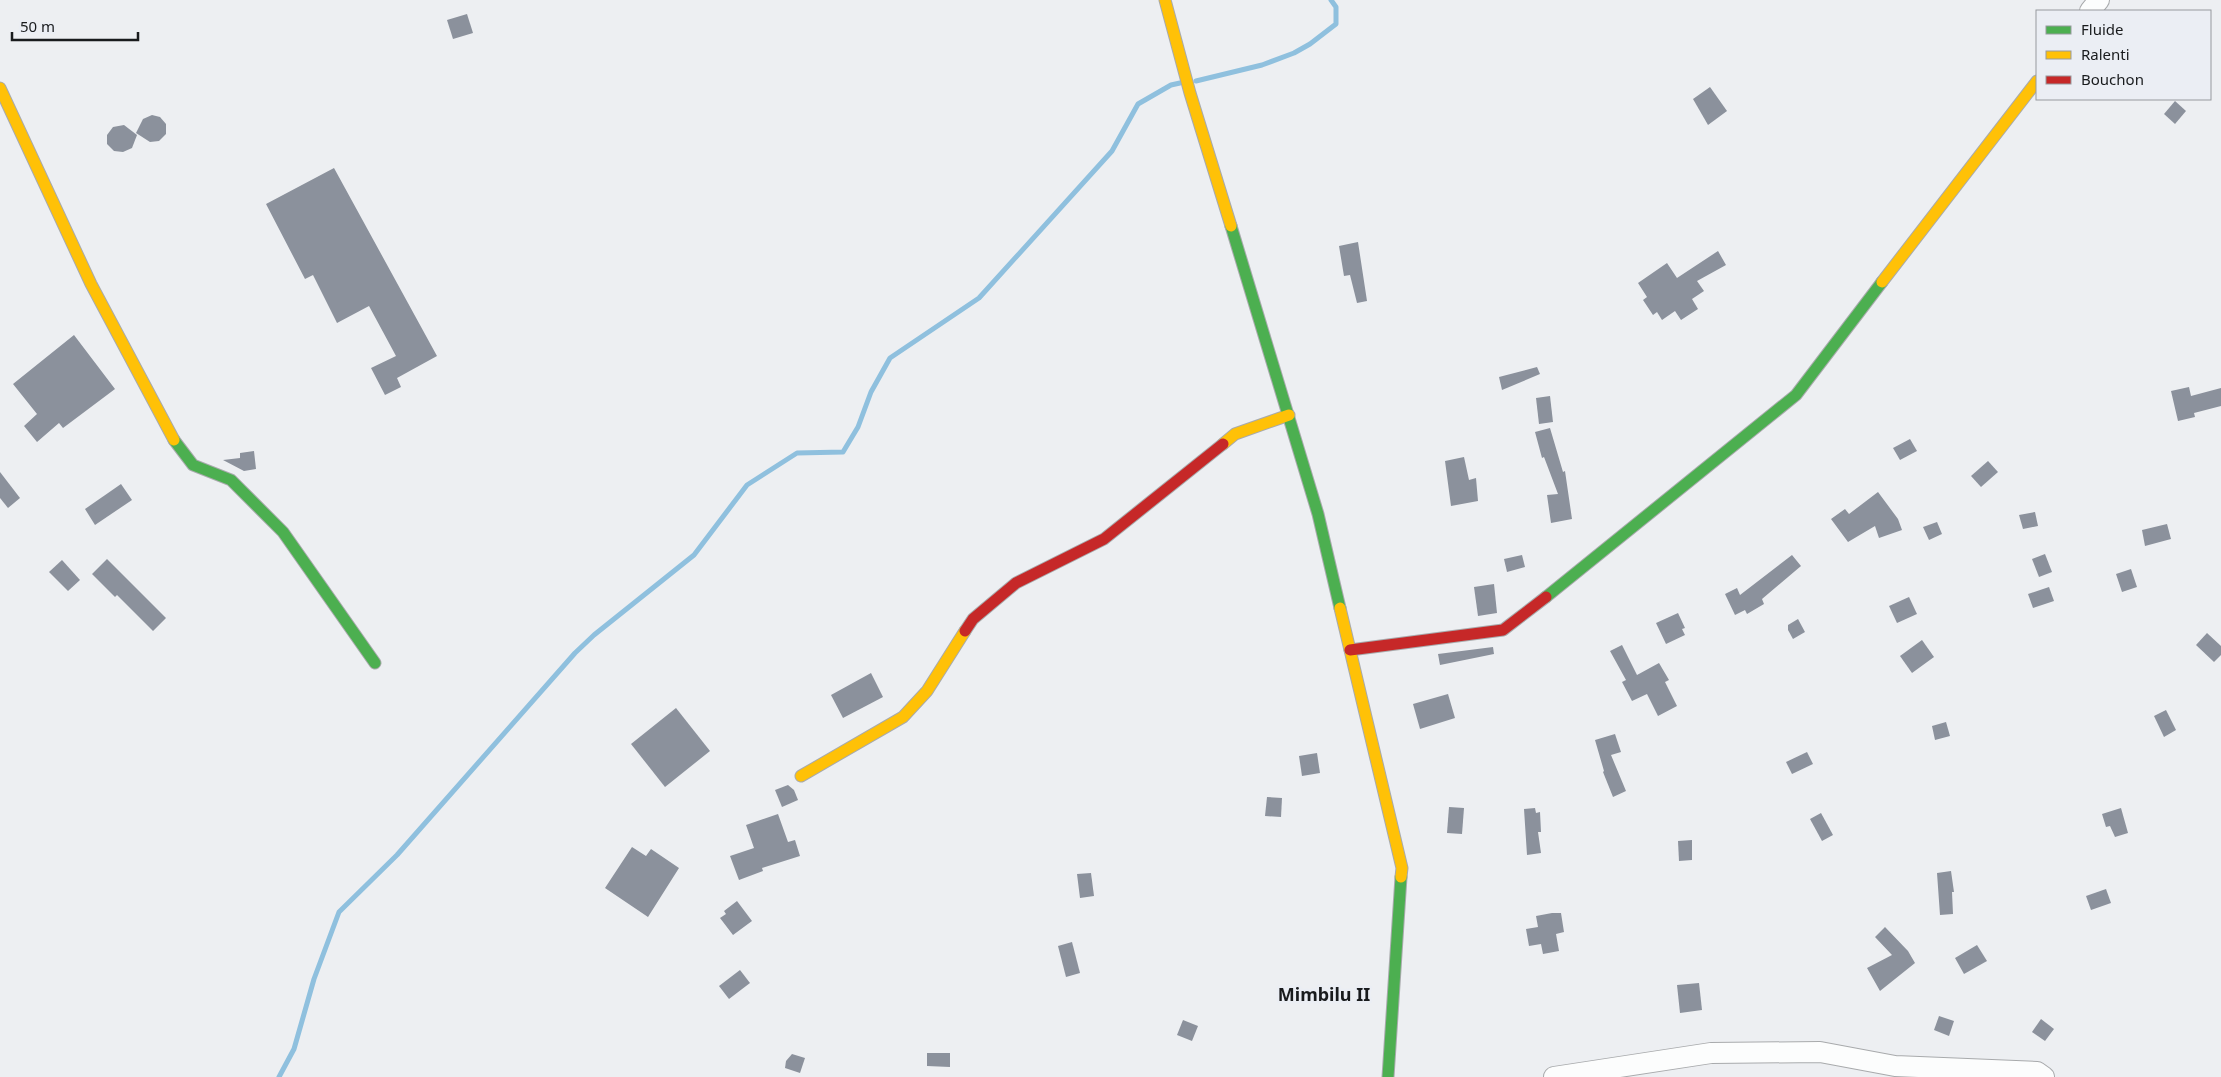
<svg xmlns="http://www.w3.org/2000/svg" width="2221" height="1077" font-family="'Noto Sans',sans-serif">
<rect width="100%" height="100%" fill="#edeff2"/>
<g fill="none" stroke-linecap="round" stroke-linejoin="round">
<g stroke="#8fc0de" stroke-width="5">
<path d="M1196 81 1262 65 1294 53 1310 44 1336 24V7L1331 0"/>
<path d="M279 1077 294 1049 314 979 339 912 397 855 575 653 594 635 694 555 747 485 797 453 843 452 858 427 871 392 890 358 979 298 1112 151 1138 104 1171 85 1180 83"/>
</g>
</g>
<g fill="#8b919c">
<path d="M467 14 473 33 453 39 447 20Z"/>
<path d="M1710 87 1727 111 1708 125 1693 99Z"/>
<path d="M2175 101 2186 111 2175 124 2164 114Z"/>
<path d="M152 115 160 117 166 124V134L159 141 150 142 136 133 143 119Z"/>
<path d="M124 125 137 135 132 148 123 152 114 151 107 144V135L113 127Z"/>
<path d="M334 168 437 356 397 378 401 387 385 395 371 368 396 356 369 306 337 323 313 275 305 279 266 204Z"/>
<path d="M1358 242 1367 301 1357 303 1350 275 1344 276 1339 246Z"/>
<path d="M1718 251 1726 265 1697 281 1704 291 1692 299 1698 309 1681 320 1675 311 1662 320 1657 312 1653 315 1643 300 1647 297 1638 283 1667 263 1677 278Z"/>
<path d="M74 335 115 389 63 428 59 423 37 442 24 426 37 414 13 384Z"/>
<path d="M1537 367 1540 374 1502 390 1499 377Z"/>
<path d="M2189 387 2191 396 2221 388V406L2194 413 2195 417 2178 421 2171 391Z"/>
<path d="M1550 396 1553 422 1539 424 1536 398Z"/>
<path d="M1550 428 1563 472 1565 471 1572 519 1551 523 1547 495 1558 494 1544 457 1542 458 1535 432Z"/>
<path d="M1910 439 1917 451 1900 460 1893 448Z"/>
<path d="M254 451 256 469 244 471 223 460 240 458V453Z"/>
<path d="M1464 457 1469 480 1476 478 1478 501 1451 506 1445 461Z"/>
<path d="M1988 461 1998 472 1981 487 1971 476Z"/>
<path d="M0 472 20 498 8 508 0 498Z"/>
<path d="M121 484 132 500 95 525 85 509Z"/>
<path d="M1878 492 1898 519 1902 530 1879 538 1875 526 1848 542 1831 519 1845 509 1849 514Z"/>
<path d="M2035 512 2038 526 2023 529 2019 515Z"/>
<path d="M1937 522 1942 534 1929 540 1923 527Z"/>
<path d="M2167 524 2171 539 2145 546 2142 530Z"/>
<path d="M2045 554 2052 572 2039 577 2032 559Z"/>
<path d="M1522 555 1525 567 1507 572 1504 559Z"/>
<path d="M1792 555 1801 566 1762 599 1764 604 1747 614 1745 610 1735 615 1725 594 1737 588 1740 595Z"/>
<path d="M107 559 166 618 153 631 117 595 115 597 92 574Z"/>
<path d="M62 560 80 580 68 591 49 572Z"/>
<path d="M2131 569 2137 587 2122 592 2116 574Z"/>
<path d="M1494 584 1497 613 1478 616 1474 587Z"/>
<path d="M2049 587 2054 601 2033 608 2028 594Z"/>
<path d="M1909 597 1917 614 1897 623 1889 606Z"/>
<path d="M1678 613 1685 628 1682 629 1685 635 1666 644 1656 623Z"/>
<path d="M1798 619 1805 632 1793 639 1788 630V625Z"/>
<path d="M2207 633 2221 646V655L2214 662 2196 645Z"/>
<path d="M1922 640 1934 657 1912 673 1900 656Z"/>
<path d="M1622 645 1637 675 1659 663 1669 680 1665 682 1677 706 1658 716 1647 694 1632 701 1622 682 1626 680 1610 651Z"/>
<path d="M1493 647 1494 654 1440 665 1438 654Z"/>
<path d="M871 673 883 697 843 718 831 695Z"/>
<path d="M1448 694 1455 718 1420 729 1413 704Z"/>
<path d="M676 708 710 751 665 787 631 744Z"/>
<path d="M2166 710 2176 730 2164 737 2154 716Z"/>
<path d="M1946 722 1950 736 1935 740 1932 726Z"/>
<path d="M1615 734 1621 752 1611 755 1626 791 1613 797 1603 772 1604 771 1595 740Z"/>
<path d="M1807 752 1813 764 1792 774 1786 762Z"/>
<path d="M1317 753 1320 773 1302 776 1299 756Z"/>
<path d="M788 785 794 790 798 800 782 807 775 790Z"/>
<path d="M1267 797 1282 798 1281 817 1265 816Z"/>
<path d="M1449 807 1464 808 1462 834 1447 833Z"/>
<path d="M1535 808 1536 813 1540 812 1541 832H1538L1541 853 1527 855 1524 809Z"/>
<path d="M2121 808 2128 833 2115 837 2110 826 2106 827 2102 814Z"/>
<path d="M1821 813 1833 835 1822 841 1810 819Z"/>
<path d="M778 814 788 842 795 840 800 856 762 868 763 871 739 880 730 856 754 848 746 825Z"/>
<path d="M1692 840V860L1679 861 1678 841Z"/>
<path d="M632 847 646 856 651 849 679 868 648 917 605 888Z"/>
<path d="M1951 871 1954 892H1952L1953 914 1940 915 1937 873Z"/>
<path d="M1091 873 1094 896 1080 898 1077 874Z"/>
<path d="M2106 889 2111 903 2091 910 2086 896Z"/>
<path d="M737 901 752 921 733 935 720 918 726 914 724 911Z"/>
<path d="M1552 913H1561L1564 932 1556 934 1559 951 1543 954 1541 944 1529 946 1526 929 1538 927 1536 916Z"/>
<path d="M1885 927 1908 951 1915 963 1880 991 1867 968 1892 955 1875 937Z"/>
<path d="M1072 942 1080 973 1066 977 1058 946Z"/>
<path d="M1977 945 1987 961 1964 974 1955 958Z"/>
<path d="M740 970 750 983 729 999 719 986Z"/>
<path d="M1699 983 1702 1010 1680 1013 1677 985Z"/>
<path d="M1939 1016 1954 1021 1949 1036 1934 1030Z"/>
<path d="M2041 1019 2054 1029 2045 1041 2032 1032Z"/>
<path d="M1183 1020 1198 1026 1192 1041 1177 1035Z"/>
<path d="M927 1053H950V1067L927 1066Z"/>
<path d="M792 1054 805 1058 800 1073 785 1068 786 1061Z"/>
</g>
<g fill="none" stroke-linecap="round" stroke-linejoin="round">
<defs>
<g id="street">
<path d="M2090 11 2099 0"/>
<path d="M1554 1077 1711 1053 1820 1052 1895 1066 2037 1072 2044 1077"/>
</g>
<g id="fast">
<path d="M1231 226 1318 514 1340 608"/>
<path d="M174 440 193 465 231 480 283 532 375 663"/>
<path d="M1546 597 1796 395 1882 282"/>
<path d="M1388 1077 1401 877"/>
</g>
<g id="slow">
<path d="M1165 0 1190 93 1231 226"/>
<path d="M0 88 91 284 174 440"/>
<path d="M1882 282 2037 81"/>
<path d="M1223 444 1235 434 1289 415"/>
<path d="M1340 608 1402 868 1401 877"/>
<path d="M801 776 903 717 927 691 965 631"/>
</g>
<g id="jam">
<path d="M965 631 973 619 1016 583 1104 539 1223 444"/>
<path d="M1350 650 1503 630 1546 597"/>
</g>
</defs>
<use href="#street" stroke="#a8aaac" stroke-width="22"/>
<use href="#fast" stroke="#a8aaac" stroke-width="13"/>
<use href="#slow" stroke="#a8aaac" stroke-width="13"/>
<use href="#jam" stroke="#a8aaac" stroke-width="13"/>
<use href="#street" stroke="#fcfdfd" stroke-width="20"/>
<use href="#fast" stroke="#4caf50" stroke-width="11"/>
<use href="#slow" stroke="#ffc107" stroke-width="11"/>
<use href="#jam" stroke="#c62828" stroke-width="11"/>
</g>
<g text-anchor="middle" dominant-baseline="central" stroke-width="5" stroke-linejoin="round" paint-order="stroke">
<g font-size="18" font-weight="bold" fill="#191b1d" stroke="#ebeef4">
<text x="1324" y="994">Mimbilu II</text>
</g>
</g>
<rect x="2036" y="10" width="175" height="90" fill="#ebeef4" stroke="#979a9e"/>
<rect x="2046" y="26" width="25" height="8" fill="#4caf50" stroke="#979a9e"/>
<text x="2081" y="35" font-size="15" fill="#191b1d">Fluide</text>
<rect x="2046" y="51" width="25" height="8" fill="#ffc107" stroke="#979a9e"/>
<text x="2081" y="60" font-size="15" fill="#191b1d">Ralenti</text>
<rect x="2046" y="76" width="25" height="8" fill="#c62828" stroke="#979a9e"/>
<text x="2081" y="85" font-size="15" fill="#191b1d">Bouchon</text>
<path d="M12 32v8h126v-8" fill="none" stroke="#191b1d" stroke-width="2.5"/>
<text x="20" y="32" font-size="15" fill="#191b1d" stroke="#ebeef4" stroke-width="4" paint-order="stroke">50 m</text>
</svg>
